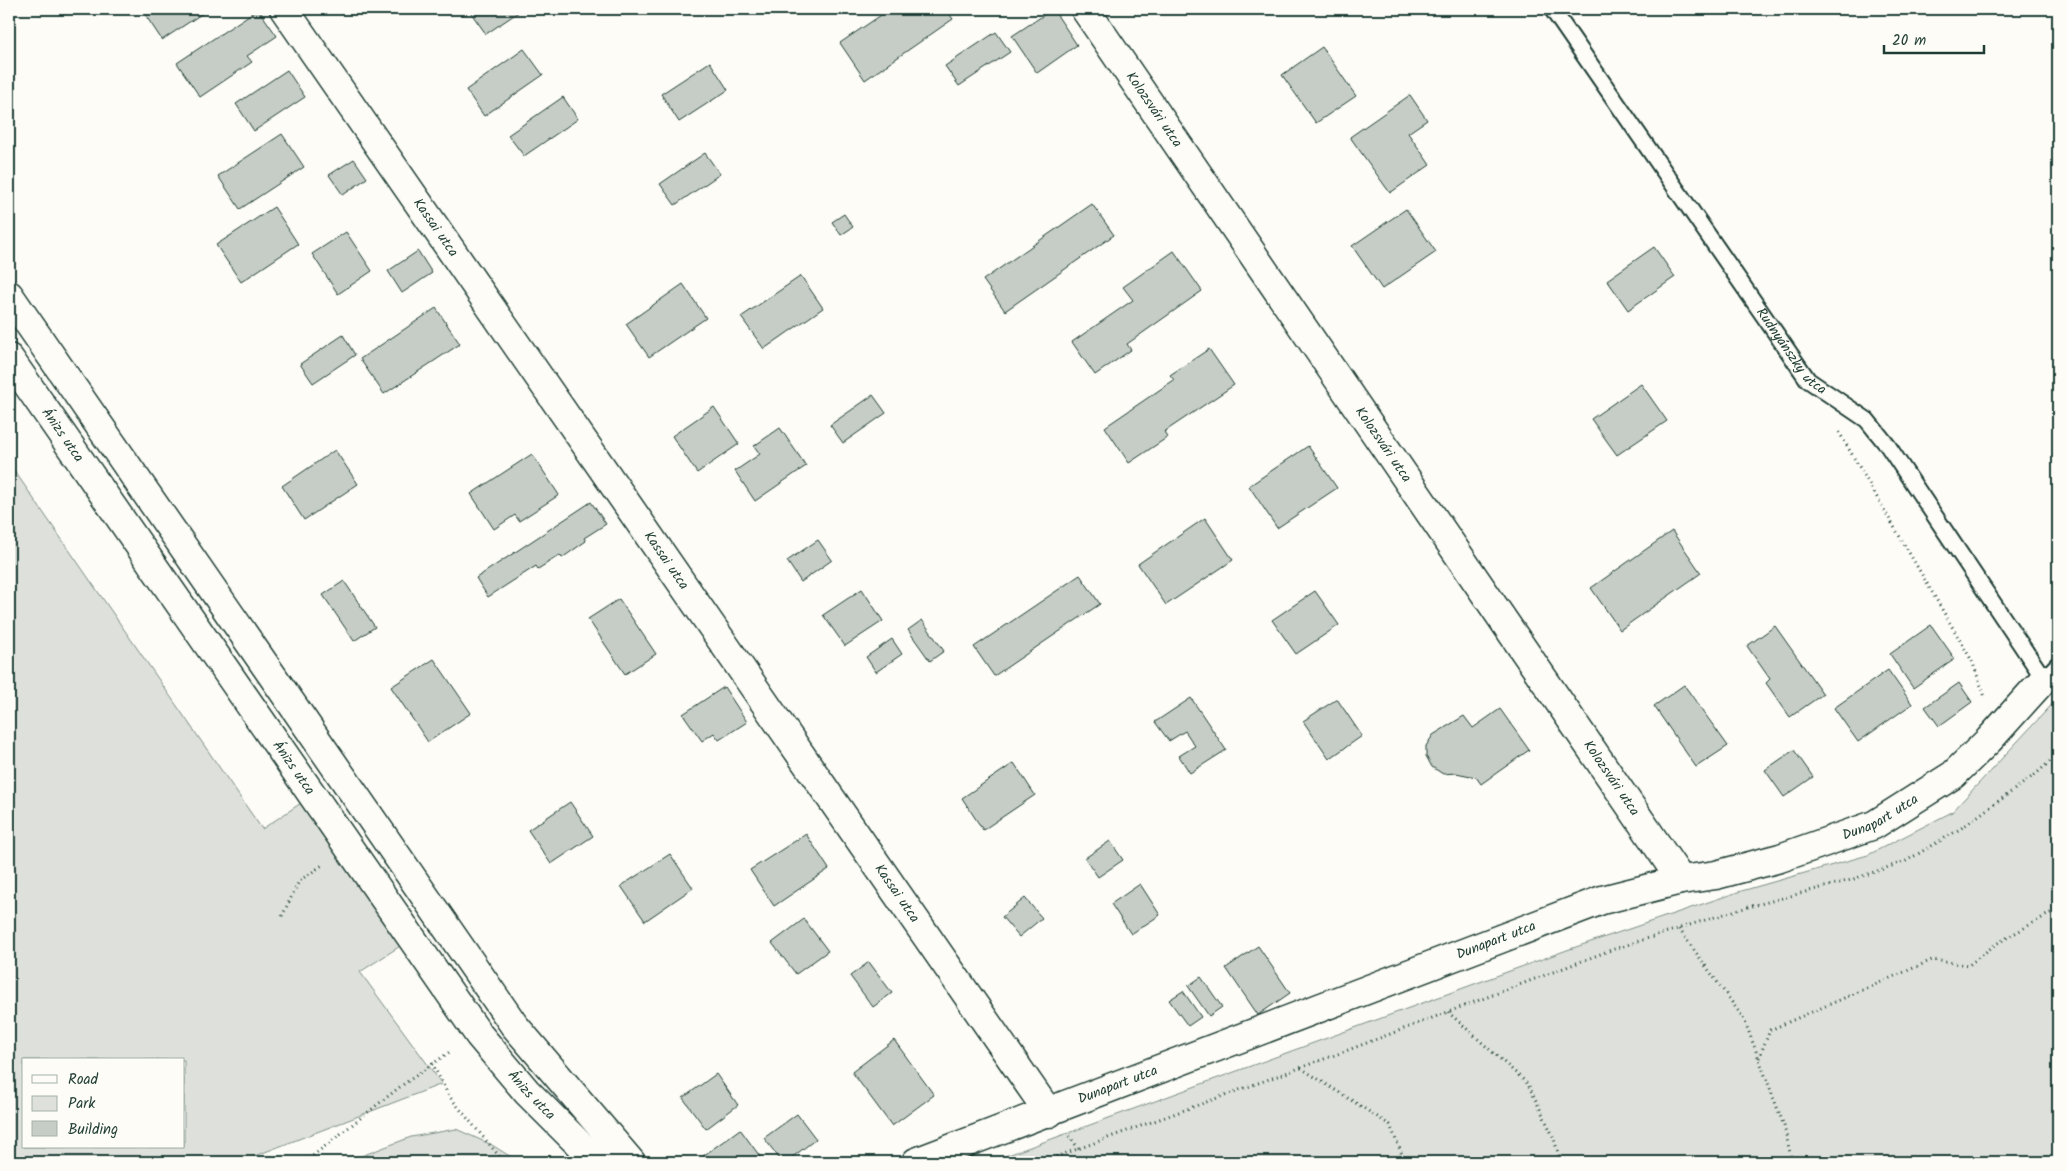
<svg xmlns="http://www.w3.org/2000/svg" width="2067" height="1171" font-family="Kalam,sans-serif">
<rect width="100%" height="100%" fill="#fdfcf7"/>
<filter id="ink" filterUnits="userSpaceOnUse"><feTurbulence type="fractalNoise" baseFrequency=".02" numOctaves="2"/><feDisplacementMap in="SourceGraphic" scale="10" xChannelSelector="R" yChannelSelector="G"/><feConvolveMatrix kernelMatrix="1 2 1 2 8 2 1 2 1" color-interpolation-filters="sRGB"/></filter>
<g filter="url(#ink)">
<g fill="#dde0db" stroke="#7e8e88" fill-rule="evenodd">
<path d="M9 463 262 829 310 797 411 939 360 972 442 1084 239 1162H9ZM24 1060H184V1147H24Z"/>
<path d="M2058 698V1162H989L1567 950 1738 892 1868 855 1952 812Z"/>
<path d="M456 1129 492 1145 519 1162H346L411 1137Z"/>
</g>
<g fill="#c6cdc7" stroke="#1f3d34">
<path d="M157 9H209L162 40 146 16Z"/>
<path d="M258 9 277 36 247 56 252 62 200 97 177 63Z"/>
<path d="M477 9H523L486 34 471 13Z"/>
<path d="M890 9H946L953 19 865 80 840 43Z"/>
<path d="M1053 9 1077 45 1037 73 1012 36Z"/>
<path d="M996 32 1010 52 959 86 945 66Z"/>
<path d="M1322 47 1356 96 1316 123 1282 75Z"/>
<path d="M524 49 543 75 484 116 466 90Z"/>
<path d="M710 62 728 90 679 122 661 94Z"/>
<path d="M287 70 305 97 254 131 236 104Z"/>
<path d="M1410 95 1427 120 1408 133 1430 165 1390 193 1350 137Z"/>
<path d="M563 97 578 119 524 156 508 135Z"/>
<path d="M282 134 304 167 240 209 218 176Z"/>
<path d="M705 153 720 174 675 205 660 184Z"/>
<path d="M354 159 367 178 343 195 329 175Z"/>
<path d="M1092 204 1114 235 1005 311 983 280Z"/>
<path d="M274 207 298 244 241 282 216 245Z"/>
<path d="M1406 209 1436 252 1382 289 1352 246Z"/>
<path d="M844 214 853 227 841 235 832 222Z"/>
<path d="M346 232 372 271 338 294 312 254Z"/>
<path d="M1654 247 1675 277 1628 310 1607 280Z"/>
<path d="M418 251 432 273 402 293 388 271Z"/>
<path d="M1174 251 1202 291 1127 344 1131 350 1095 375 1072 342 1133 300 1123 287Z"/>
<path d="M801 276 823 308 764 349 741 317Z"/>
<path d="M683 284 706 318 649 357 626 324Z"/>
<path d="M436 308 460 344 384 394 360 359Z"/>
<path d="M343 335 355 355 313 383 300 364Z"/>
<path d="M1209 349 1234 385 1164 432 1168 437 1129 463 1105 427 1174 380 1170 375Z"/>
<path d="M1641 384 1667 421 1617 455 1591 419Z"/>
<path d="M873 395 886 413 843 443 830 425Z"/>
<path d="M714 407 739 444 697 473 672 436Z"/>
<path d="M780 428 806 466 755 501 735 471 760 454 754 446Z"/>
<path d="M1308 446 1337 488 1277 528 1249 486Z"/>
<path d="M335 450 358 484 304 520 282 486Z"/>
<path d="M532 454 559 495 519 521 515 515 494 529 471 494Z"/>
<path d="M591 502 606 524 584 538 586 541 562 558 560 555 538 569 536 566 488 597 476 578Z"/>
<path d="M1205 518 1233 560 1166 605 1138 564Z"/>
<path d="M1672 531 1701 573 1620 630 1591 588Z"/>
<path d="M818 540 832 560 801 582 787 561Z"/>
<path d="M1080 575 1100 604 994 676 974 647Z"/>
<path d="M344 581 375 627 354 641 323 595Z"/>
<path d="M862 589 883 621 845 646 823 615Z"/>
<path d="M1315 591 1339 625 1296 654 1272 620Z"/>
<path d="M619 599 656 654 625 674 588 619Z"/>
<path d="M922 620 944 651 930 661 908 630Z"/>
<path d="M1931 625 1955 659 1913 688 1890 654Z"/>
<path d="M1775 626 1823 694 1790 717 1766 683 1770 679 1747 646Z"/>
<path d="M892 639 902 654 876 672 866 657Z"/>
<path d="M434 659 471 713 428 742 391 687Z"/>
<path d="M1888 670 1912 704 1858 742 1834 708Z"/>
<path d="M1959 683 1972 702 1939 726 1925 707Z"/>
<path d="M1684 685 1728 746 1696 767 1654 706Z"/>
<path d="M724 687 747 722 719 740 714 733 702 741 683 714Z"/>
<path d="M1191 698 1226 750 1190 773 1179 756 1195 746 1185 731 1169 741 1155 722Z"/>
<path d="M1337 699 1362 736 1329 759 1303 721Z"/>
<path d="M1500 709 1529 750 1481 784 1476 777 1456 773 1443 774 1432 767 1426 756V746L1433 735 1464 716 1473 728Z"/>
<path d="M1794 750 1813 777 1784 797 1765 770Z"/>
<path d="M1014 763 1035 795 983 830 962 798Z"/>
<path d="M570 802 593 836 551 864 528 830Z"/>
<path d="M806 834 829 869 774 906 750 870Z"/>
<path d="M1110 841 1123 860 1098 877 1085 858Z"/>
<path d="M670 854 693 888 645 921 621 886Z"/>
<path d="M1140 884 1160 915 1131 934 1111 904Z"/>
<path d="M1025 898 1042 918 1019 937 1002 917Z"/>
<path d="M804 919 828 951 796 974 772 943Z"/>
<path d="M1258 946 1290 993 1258 1015 1226 968Z"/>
<path d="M869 962 892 993 873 1007 850 976Z"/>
<path d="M1201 977 1222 1007 1209 1016 1188 986Z"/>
<path d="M1183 991 1201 1017 1188 1026 1169 1000Z"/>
<path d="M894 1040 934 1095 892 1126 852 1072Z"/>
<path d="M716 1074 738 1105 706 1129 683 1098Z"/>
<path d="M797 1114 816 1139 786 1162H782L764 1138Z"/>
<path d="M740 1129 764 1162H708L703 1156Z"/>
</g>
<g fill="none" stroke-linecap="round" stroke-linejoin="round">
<defs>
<g id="lane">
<path id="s1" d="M1552 9 1808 380 1867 420 1888 446 2044 679 2058 664"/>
</g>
<g id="street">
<path id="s2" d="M284 9 1049 1113"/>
<path id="s3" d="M1085 9 1681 880"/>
<path d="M9 295 514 1025 631 1162"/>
<path id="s4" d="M9 358 479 1035 527 1092 597 1162"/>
<path id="s5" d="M916 1162 1602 900 1681 880 1716 875 1780 858 1874 825 1953 775 1989 740 2044 679"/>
</g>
</defs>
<use href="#lane" stroke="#1f3d34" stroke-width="19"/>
<use href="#street" stroke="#1f3d34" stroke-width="31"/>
<g stroke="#1f3d34" stroke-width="3" stroke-dasharray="1 4" stroke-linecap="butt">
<path d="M1839 432 1972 661 1985 697"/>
<path d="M282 916 299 881 324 864"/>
<path d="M1679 929 1744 1019 1784 1126 1792 1162"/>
<path d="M1448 1012 1528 1084 1553 1136 1561 1162"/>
<path d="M1759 1058 1770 1030 1932 960 1969 965 1996 944 2054 911 2058 900"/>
<path d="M432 1063 449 1096 504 1162"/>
<path d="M1301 1068 1390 1125 1405 1162"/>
<path d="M1069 1136 1079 1149"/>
<path d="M305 1162 401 1086 451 1051"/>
<path d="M1042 1162 1335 1055 1611 950 1737 910 1851 880 1906 861 1960 829 2036 774 2058 754"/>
</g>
<use href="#lane" stroke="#fdfcf7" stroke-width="15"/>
<use href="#street" stroke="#fdfcf7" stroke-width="28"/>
</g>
</g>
<g text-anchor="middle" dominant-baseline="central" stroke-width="4" stroke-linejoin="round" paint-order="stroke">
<g font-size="14" fill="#1f3d34" stroke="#fdfcf7">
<text stroke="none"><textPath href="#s3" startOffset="122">Kolozsvári utca</textPath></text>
<text stroke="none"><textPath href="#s2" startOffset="266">Kassai utca</textPath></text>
<text stroke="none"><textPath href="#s1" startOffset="418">Rudnyánszky utca</textPath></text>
<text stroke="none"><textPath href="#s4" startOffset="94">Ánizs utca</textPath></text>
<text stroke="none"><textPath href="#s3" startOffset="528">Kolozsvári utca</textPath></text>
<text stroke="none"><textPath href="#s2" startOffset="671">Kassai utca</textPath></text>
<text stroke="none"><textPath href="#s4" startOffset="499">Ánizs utca</textPath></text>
<text stroke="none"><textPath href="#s3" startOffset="932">Kolozsvári utca</textPath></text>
<text stroke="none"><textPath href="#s5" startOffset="1026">Dunapart utca</textPath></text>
<text stroke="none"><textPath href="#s2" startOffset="1076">Kassai utca</textPath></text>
<text stroke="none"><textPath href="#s5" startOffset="621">Dunapart utca</textPath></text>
<text stroke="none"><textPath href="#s5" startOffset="216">Dunapart utca</textPath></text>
<text stroke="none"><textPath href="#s4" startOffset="904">Ánizs utca</textPath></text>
</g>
</g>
<rect width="2067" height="1171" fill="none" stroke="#fdfcf7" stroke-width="30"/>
<rect x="15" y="15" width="2037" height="1141" fill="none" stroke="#1f3d34" stroke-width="2" filter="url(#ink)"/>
<rect x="22" y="1058" width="162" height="90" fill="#fdfcf7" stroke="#a4b0a9"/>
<rect x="32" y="1075" width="25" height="8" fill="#fdfcf7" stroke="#a4b0a9"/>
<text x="68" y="1084" font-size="15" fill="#1f3d34">Road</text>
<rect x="32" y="1096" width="25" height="15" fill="#dde0db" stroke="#a4b0a9"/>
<text x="68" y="1108" font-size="15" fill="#1f3d34">Park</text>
<rect x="32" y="1121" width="25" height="15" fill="#c6cdc7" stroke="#a4b0a9"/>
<text x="68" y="1134" font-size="15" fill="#1f3d34">Building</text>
<path d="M1884 45v8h100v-8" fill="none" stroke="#1f3d34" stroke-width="2.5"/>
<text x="1892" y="45" font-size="15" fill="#1f3d34" stroke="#fdfcf7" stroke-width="4" paint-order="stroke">20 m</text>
</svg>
